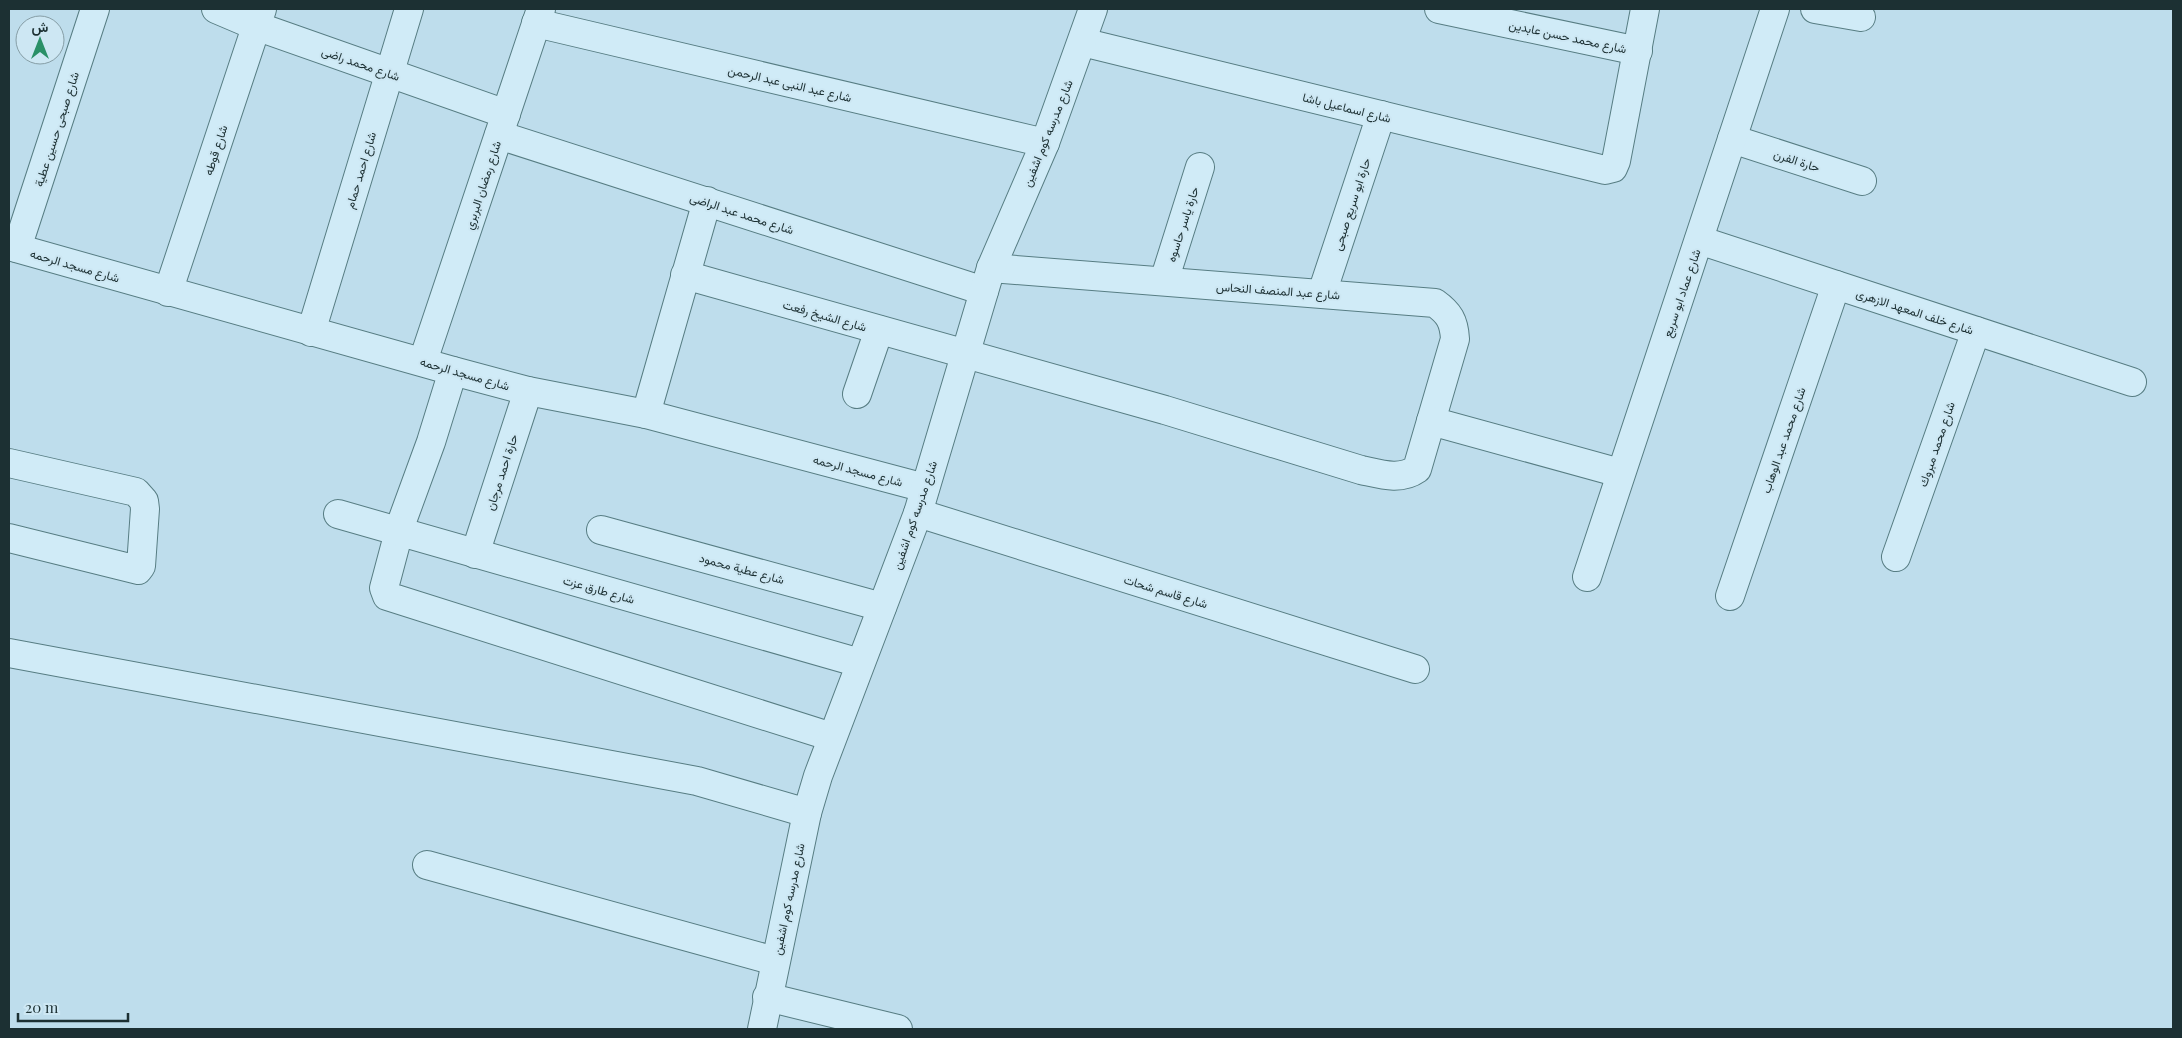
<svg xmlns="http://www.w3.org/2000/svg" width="2182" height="1038" font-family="'Playfair Display',Vazirmatn,serif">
<rect width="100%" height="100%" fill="#beddec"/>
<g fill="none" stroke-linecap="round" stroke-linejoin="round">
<defs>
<g id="street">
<path d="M216 9 256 26 506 114"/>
<path d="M1439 9 1638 51"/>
<path d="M1815 9 1861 17"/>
<path d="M536 23 1045 143"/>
<path d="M1082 42 1605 170 1613 168 1616 161 1645 9"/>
<path d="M499 135 984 291"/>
<path d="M1732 139 1862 181"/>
<path d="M1699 240 2132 382"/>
<path d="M9 246 453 371 528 391 646 414 925 488"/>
<path d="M17 248 95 9"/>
<path d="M685 275 1165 410 1361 470C1380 474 1400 481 1417 469L1455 339C1454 321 1449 313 1435 303L991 268"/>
<path d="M1164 281 1200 167"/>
<path d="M168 292 262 9"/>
<path d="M1322 293 1381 115"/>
<path d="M311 332 409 9"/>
<path d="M423 361 541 9"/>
<path d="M453 371 431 442 401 524 384 588 387 596 832 737"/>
<path d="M857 394 879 330"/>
<path d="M646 414 707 201"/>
<path d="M1431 421 1620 473"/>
<path d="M9 463 136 492 144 501 145 509 141 566 138 570 9 538"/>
<path d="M918 513 1415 669"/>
<path d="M338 514 860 663"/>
<path d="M601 530 882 607"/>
<path d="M475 554 528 391"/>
<path d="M1896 557 1976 331"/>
<path d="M1587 577 1775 9"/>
<path d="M1730 596 1836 285"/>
<path d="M9 653 697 781 807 813"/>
<path d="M427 865 775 961"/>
<path d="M767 997 898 1029"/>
<path d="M762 1029 807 813 818 776 918 513 991 268 1045 143 1093 9"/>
</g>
</defs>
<use href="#street" stroke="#577d83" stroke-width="30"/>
<use href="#street" stroke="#d0ebf7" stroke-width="28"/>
</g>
<g text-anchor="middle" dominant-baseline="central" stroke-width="4" stroke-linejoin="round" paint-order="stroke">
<g font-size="12" fill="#1c3033" stroke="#cde7f3">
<text transform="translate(1568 36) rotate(12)">شارع محمد حسن عابدين</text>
<text transform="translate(361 63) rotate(19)">شارع محمد راضى</text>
<text transform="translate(790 83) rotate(13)">شارع عبد النبى عبد الرحمن</text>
<text transform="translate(1347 107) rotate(14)">شارع اسماعيل باشا</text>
<text transform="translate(56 129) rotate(-72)">شارع صبحى حسين عطية</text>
<text transform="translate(1047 133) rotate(-68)">شارع مدرسه كوم اشفين</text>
<text transform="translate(215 150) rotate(-72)">شارع قوطه</text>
<text transform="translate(1797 160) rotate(18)">حارة الفرن</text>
<text transform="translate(360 170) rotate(-73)">شارع احمد حمام</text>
<text transform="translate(482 185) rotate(-72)">شارع رمضان البربري</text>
<text transform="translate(1351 204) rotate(-72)">حارة ابو سريع صبحى</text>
<text transform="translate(742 213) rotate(18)">شارع محمد عبد الراضى</text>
<text transform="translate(1182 224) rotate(-72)">حارة ياسر حاسوه</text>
<text transform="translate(75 265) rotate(16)">شارع مسجد الرحمه</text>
<text transform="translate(1278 290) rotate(4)">شارع عبد المنصف النحاس</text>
<text transform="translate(1681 293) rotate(-71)">شارع عماد ابو سريع</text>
<text transform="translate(1915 311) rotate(18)">شارع خلف المعهد الازهرى</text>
<text transform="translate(825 315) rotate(16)">شارع الشيخ رفعت</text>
<text transform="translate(465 373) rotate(16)">شارع مسجد الرحمه</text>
<text transform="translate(1783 440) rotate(-71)">شارع محمد عبد الوهاب</text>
<text transform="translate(1936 444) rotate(-71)">شارع محمد مبروك</text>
<text transform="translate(858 470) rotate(15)">شارع مسجد الرحمه</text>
<text transform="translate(501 472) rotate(-72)">حارة احمد مرجان</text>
<text transform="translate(914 515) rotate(-71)">شارع مدرسه كوم اشفين</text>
<text transform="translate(742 568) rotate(15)">شارع عطية محمود</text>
<text transform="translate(599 589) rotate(16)">شارع طارق عزت</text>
<text transform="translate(1166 591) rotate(17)">شارع قاسم شحات</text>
<text transform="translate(788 899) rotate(-78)">شارع مدرسه كوم اشفين</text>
</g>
</g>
<rect width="2182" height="1038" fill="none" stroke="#1c3033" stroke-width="20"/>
<g transform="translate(40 40)"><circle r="24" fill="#cde7f3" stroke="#869ea6"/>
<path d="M0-4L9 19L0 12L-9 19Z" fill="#2a9067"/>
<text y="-8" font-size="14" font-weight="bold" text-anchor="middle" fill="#1c3033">ش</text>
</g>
<path d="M18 1013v8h110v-8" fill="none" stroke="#1c3033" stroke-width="2.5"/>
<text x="25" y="1013" font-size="15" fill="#1c3033" stroke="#cde7f3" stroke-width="4" paint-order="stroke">20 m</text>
</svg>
